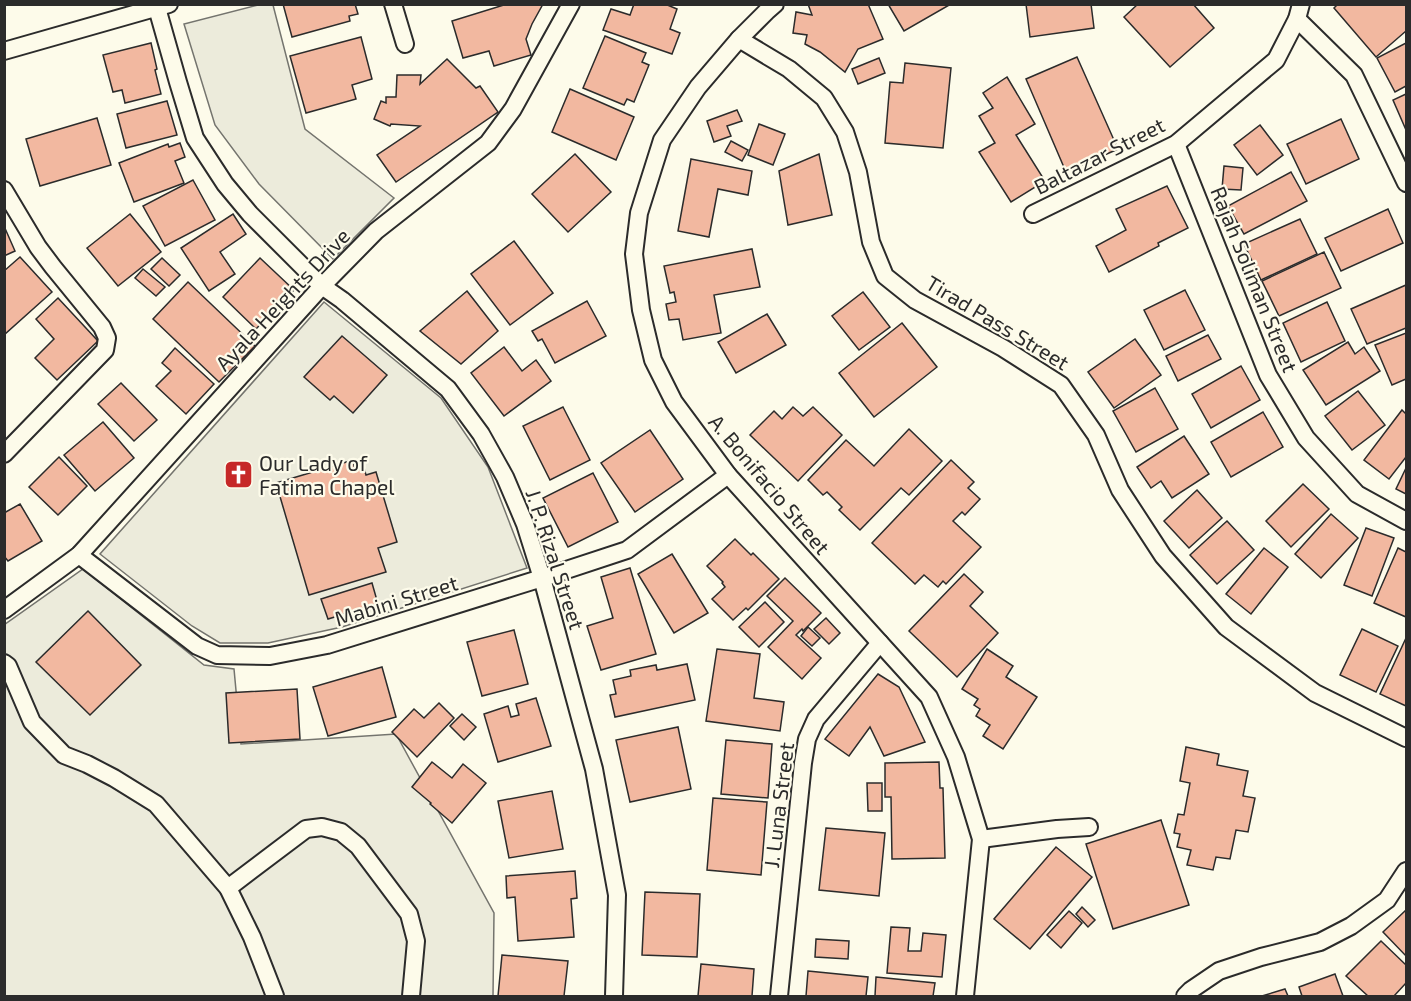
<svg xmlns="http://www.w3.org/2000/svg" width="1411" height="1001" font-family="'Exo 2',sans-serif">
<rect width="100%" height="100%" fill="#fdfbea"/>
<g fill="#ecebdb" stroke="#74746e" stroke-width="1.5">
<path d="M258 5H273L305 129 394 198 333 259 259 184 215 125 184 24Z"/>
<path d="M324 302 441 398 488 467 527 568 342 627 268 643H220L192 626 100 554Z"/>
<path d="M83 569 204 665 234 669 241 744 396 734 494 913 493 996H5L4 625Z"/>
</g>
<g fill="#f2b8a0" stroke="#2b2b2b" stroke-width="1.5">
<path d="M283 4H355L358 14 349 16 350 21 292 37Z"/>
<path d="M507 4H543L532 24 526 39 531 55 494 66 489 51 463 58 452 21Z"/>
<path d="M634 4H665L677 9 670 29 680 33 672 54 603 30 611 9 630 15Z"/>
<path d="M868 4 883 39 858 49 845 72 820 52 805 44 807 35 793 33 796 12 812 15 808 4Z"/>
<path d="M888 4H951L904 31Z"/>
<path d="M1026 4H1091L1094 28 1030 37Z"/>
<path d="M1138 4H1193L1214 28 1170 67 1124 17Z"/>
<path d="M1338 4H1406V31L1376 57 1334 8Z"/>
<path d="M605 36 646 53 642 62 649 65 634 102 627 99 624 105 583 88Z"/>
<path d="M361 37 372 79 352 85 356 99 306 113 290 56Z"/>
<path d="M151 43 157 69 155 70 161 94 125 103 122 90 113 92 103 55Z"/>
<path d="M1406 43V86L1395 92 1377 58Z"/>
<path d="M1077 57 1118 149 1066 172 1026 79Z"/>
<path d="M879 58 885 73 858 84 852 69Z"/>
<path d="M447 59 476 88 480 86 498 112 396 182 377 155 420 126 391 124 390 126 374 119 381 101 386 103V97H396L397 75H421L420 84Z"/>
<path d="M905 63 951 68 943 148 885 143 890 82 903 83Z"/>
<path d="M1007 77 1035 124 1016 135 1045 181 1011 202 979 152 995 143 979 116 993 108 983 93Z"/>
<path d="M570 89 634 117 616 160 552 132Z"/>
<path d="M1406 94V130L1393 100Z"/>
<path d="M167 101 177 135 126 148 117 114Z"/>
<path d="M737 110 742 121 727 126 731 136 714 142 707 121Z"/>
<path d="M97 118 111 165 40 186 26 139Z"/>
<path d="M1341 119 1359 159 1306 184 1287 144Z"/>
<path d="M759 124 785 134 773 165 748 155Z"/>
<path d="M1260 125 1283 155 1257 175 1234 145Z"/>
<path d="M731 141 748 150 742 161 725 152Z"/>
<path d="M180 143 185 157 175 161 184 183 134 202 119 163 168 144 169 147Z"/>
<path d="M575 154 611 192 568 232 532 194Z"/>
<path d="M819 154 832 215 788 225 779 171Z"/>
<path d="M691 159 752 171 748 195 718 189 709 237 678 231Z"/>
<path d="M1224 166 1243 168 1241 190 1222 189Z"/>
<path d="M1291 172 1307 201 1244 234 1228 206Z"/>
<path d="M193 180 215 220 165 246 143 206Z"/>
<path d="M1167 186 1188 228 1158 243 1159 246 1109 272 1096 246 1126 230 1116 209Z"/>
<path d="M1388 209 1403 243 1341 271 1325 238Z"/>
<path d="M130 214 161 252 118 286 87 248Z"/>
<path d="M233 214 246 234 220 252 235 274 209 291 181 248Z"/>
<path d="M1300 219 1317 254 1261 280 1244 244Z"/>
<path d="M4 226 15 251 4 256Z"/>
<path d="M514 241 553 293 510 325 471 274Z"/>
<path d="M752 249 760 287 714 295 721 333 683 340 679 319 669 320 666 304 676 302 674 292 670 293 664 266Z"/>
<path d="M1324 252 1341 288 1279 316 1262 281Z"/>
<path d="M20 257 52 292 5 334 4 271Z"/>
<path d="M162 258 180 275 169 286 151 269Z"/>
<path d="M260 258 294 290 256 329 223 297Z"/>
<path d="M143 269 165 287 156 296 135 278Z"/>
<path d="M188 282 255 346 219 382 153 319Z"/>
<path d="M1406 285V328L1367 344 1351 309Z"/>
<path d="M1185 290 1205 330 1164 350 1144 310Z"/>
<path d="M467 291 498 331 461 364 420 331Z"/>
<path d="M863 292 890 327 859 350 832 316Z"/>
<path d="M58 298 98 341 57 380 35 358 54 339 36 319Z"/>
<path d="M587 301 606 336 555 363 542 339 538 341 532 331Z"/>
<path d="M1327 302 1345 341 1301 362 1283 323Z"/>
<path d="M767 314 786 345 736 373 718 342Z"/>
<path d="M902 323 937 367 874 417 839 373Z"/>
<path d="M1406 333V379L1392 385 1375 345Z"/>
<path d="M1208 335 1221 359 1178 381 1166 356Z"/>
<path d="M342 336 387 375 353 413 334 396 330 400 304 377Z"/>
<path d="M1135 339 1161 375 1114 408 1088 372Z"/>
<path d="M1348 342 1355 354 1364 347 1380 371 1326 405 1303 370Z"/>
<path d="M504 347 522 371 536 360 551 381 504 416 471 373Z"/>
<path d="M175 348 214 384 186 414 156 386 171 371 162 363Z"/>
<path d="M1241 366 1260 400 1211 428 1192 394Z"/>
<path d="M121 383 157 420 134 441 98 404Z"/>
<path d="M1155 388 1178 429 1136 452 1113 411Z"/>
<path d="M1358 391 1385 425 1352 450 1325 416Z"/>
<path d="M563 407 590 460 550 480 523 426Z"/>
<path d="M793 407 803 416 813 407 842 435 798 481 750 435 774 411 782 419Z"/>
<path d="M1402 410 1406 414V457L1389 479 1364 460Z"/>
<path d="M1263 412 1283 447 1231 477 1211 442Z"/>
<path d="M103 422 134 458 95 491 64 455Z"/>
<path d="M909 429 942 461 909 495 901 488 860 530 839 510 842 507 827 492 823 495 808 480 846 440 874 466Z"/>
<path d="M650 430 683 479 635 512 601 463Z"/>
<path d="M1184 436 1209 474 1172 498 1161 481 1151 488 1137 467Z"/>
<path d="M59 457 87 486 58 515 29 487Z"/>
<path d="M353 460 354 466 363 464 366 475 376 472 397 542 378 548 386 572 309 595 276 483Z"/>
<path d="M951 460 974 482 968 488 980 499 965 515 962 512 953 521 981 547 946 584 943 581 938 587 924 575 915 584 872 543Z"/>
<path d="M1406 468V494L1396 489Z"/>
<path d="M593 473 618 522 568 547 543 498Z"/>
<path d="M1303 484 1329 509 1291 547 1266 521Z"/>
<path d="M1197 490 1222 518 1189 548 1164 521Z"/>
<path d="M20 504 42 541 8 561 4 556V513Z"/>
<path d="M1331 514 1358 538 1321 578 1295 554Z"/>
<path d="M1227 521 1254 550 1217 584 1190 555Z"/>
<path d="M1366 528 1394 538 1372 596 1344 585Z"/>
<path d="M735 539 751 555 753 553 779 579 748 610 746 608 733 620 712 599 725 587 722 583 723 582 707 566Z"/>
<path d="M1264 548 1288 567 1251 614 1226 594Z"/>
<path d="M1398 548 1406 552V617L1374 603Z"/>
<path d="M672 554 708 613 674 633 638 574Z"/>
<path d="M630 568 656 654 601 670 587 626 613 618 601 577Z"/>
<path d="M964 574 983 592 970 606 998 633 957 677 909 631Z"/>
<path d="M785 578 821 613 803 631 802 629 796 635 821 658 802 679 768 647 793 621 767 596Z"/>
<path d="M372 583 378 604 328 619 321 599Z"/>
<path d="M765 602 784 622 759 647 739 627Z"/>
<path d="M88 611 141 665 90 715 36 662Z"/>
<path d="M826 618 840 633 829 644 814 629Z"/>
<path d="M808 627 820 638 812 646 801 636Z"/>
<path d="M1362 629 1398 646 1376 692 1340 675Z"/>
<path d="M514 630 528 684 482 696 467 642Z"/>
<path d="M1406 638V706L1380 694Z"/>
<path d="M717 649 760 654 754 698 784 702 780 731 706 721Z"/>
<path d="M987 649 1013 666 1006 677 1037 697 1003 749 983 736 990 725 976 716 980 709 974 705 978 699 962 689Z"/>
<path d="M687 664 695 700 615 717 610 695 616 694 613 680 631 676 630 670 656 665 657 670Z"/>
<path d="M382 667 396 717 328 736 313 687Z"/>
<path d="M878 674 899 687 925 742 884 756 870 727 849 756 825 739Z"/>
<path d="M297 689 300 739 229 743 226 693Z"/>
<path d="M536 698 551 746 498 762 484 714 508 706 511 717 519 715 516 704Z"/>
<path d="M439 703 454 718 417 757 392 732 414 709 424 718Z"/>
<path d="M462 714 476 727 464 740 450 726Z"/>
<path d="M678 727 691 789 630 802 616 740Z"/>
<path d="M726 740 772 744 768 798 721 794Z"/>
<path d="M1186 747 1219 754 1217 765 1248 771 1243 796 1255 798 1248 832 1236 830 1230 859 1216 857 1213 870 1187 865 1191 850 1177 847 1180 834 1174 833 1178 814 1184 815 1190 783 1180 781Z"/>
<path d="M432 762 452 778 463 764 486 783 452 823 430 804 431 803 412 787Z"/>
<path d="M939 762 940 788H943L945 858 892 859 891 797H885V763Z"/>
<path d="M867 783H882V811H868Z"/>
<path d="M552 791 563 849 509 858 498 801Z"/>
<path d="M713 798 767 802 761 875 707 870Z"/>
<path d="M1161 820 1189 905 1113 929 1086 844Z"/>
<path d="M826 828 885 833 879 896 819 890Z"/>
<path d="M1056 847 1092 877 1030 949 994 919Z"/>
<path d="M575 871 577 898 571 899 574 937 518 941 515 897 507 898 506 876Z"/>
<path d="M645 892 700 894 697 957 642 955Z"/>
<path d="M1082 907 1095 920 1088 927 1076 914Z"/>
<path d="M1406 910V956L1383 932Z"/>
<path d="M1069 911 1082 923 1061 948 1047 935Z"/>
<path d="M891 927 910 928 908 951H921L923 933 946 935 942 977 887 973Z"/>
<path d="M816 939 849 941 848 959 815 957Z"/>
<path d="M1381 941 1406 965V983L1394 996H1368L1346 976Z"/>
<path d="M502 955 568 961 564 996H498Z"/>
<path d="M701 964 754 969 752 996H698Z"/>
<path d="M808 971 868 977 866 996H806Z"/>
<path d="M1335 974 1343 996H1302L1299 987Z"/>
<path d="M876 977 935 983 933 996H875Z"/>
<path d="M1285 989 1288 996H1262Z"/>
</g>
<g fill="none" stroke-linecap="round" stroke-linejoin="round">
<defs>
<g id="street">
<path d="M393 4 405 44"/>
<path d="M775 4 767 11 739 39 698 87 662 140 639 213 634 254 641 310 653 360 674 402 728 475 929 697 956 757 981 839 965 996"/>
<path d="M157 8 178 82 195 138 225 184 250 214 322 286 342 300 448 389 481 434 505 477 525 524 542 578 594 769 617 895 614 996"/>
<path d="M1297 19 1354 75 1406 183"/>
<path d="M739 39 789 69 824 98 845 132 858 172 871 242 885 276 915 300 1003 348 1061 385 1096 435 1120 490 1163 556 1226 627 1315 693 1406 738"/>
<path d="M4 51 169 4"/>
<path d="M1176 144 1268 375 1306 438 1357 494 1406 521"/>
<path d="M4 190 38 247 53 267 102 327 107 338 105 350 4 454"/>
<path d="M1033 214 1176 144 1276 60 1297 19 1301 4"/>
<path d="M79 555 197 646 217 655 270 656 327 645 542 578 627 550 728 475"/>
<path d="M4 610 79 555 322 286 376 231 488 143 513 109 571 4"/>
<path d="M4 663 8 666 32 722 64 755 87 764 114 778 156 804 228 888 252 937 275 996"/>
<path d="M981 839 1057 829 1089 827"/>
<path d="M228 888 306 829 322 827 341 832 358 846 409 914 416 941 411 996"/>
<path d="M779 996 803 763 807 739 816 719 880 643"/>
<path d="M1185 996 1191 990 1219 971 1261 957 1320 942 1351 926 1387 900 1406 871"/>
</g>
</defs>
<use href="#street" stroke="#2b2b2b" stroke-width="20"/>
<use href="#street" stroke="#fdfbea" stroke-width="16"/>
</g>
<defs>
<symbol id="church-square" viewBox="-11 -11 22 22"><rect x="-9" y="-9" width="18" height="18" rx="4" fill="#c62828" stroke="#fdfbea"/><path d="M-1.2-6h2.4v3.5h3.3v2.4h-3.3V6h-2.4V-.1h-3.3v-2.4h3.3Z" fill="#fff"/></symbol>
</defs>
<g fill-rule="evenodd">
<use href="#church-square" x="222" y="458" width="33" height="33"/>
</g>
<g text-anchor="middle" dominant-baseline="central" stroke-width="4.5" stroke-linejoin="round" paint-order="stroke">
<g font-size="21" fill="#2b2b2b" stroke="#fdfbea">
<text transform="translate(1099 155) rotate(-27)">Baltazar Street</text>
<text transform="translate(1255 279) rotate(68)">Rajah Soliman Street</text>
<text transform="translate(282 299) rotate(-47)">Ayala Heights Drive</text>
<text transform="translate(998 322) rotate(31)">Tirad Pass Street</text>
<text transform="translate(770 484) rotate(50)">A. Bonifacio Street</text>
<text transform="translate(556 559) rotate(72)">J. P. Rizal Street</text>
<text transform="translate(396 600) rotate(-17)">Mabini Street</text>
<text transform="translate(778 805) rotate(-83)">J. Luna Street</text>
</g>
<g font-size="21" fill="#2b2b2b" stroke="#fdfbea" text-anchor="start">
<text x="259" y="462">Our Lady of<tspan x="259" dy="24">Fatima Chapel</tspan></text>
</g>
</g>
<rect width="1411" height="1001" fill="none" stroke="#2b2b2b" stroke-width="12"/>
</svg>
